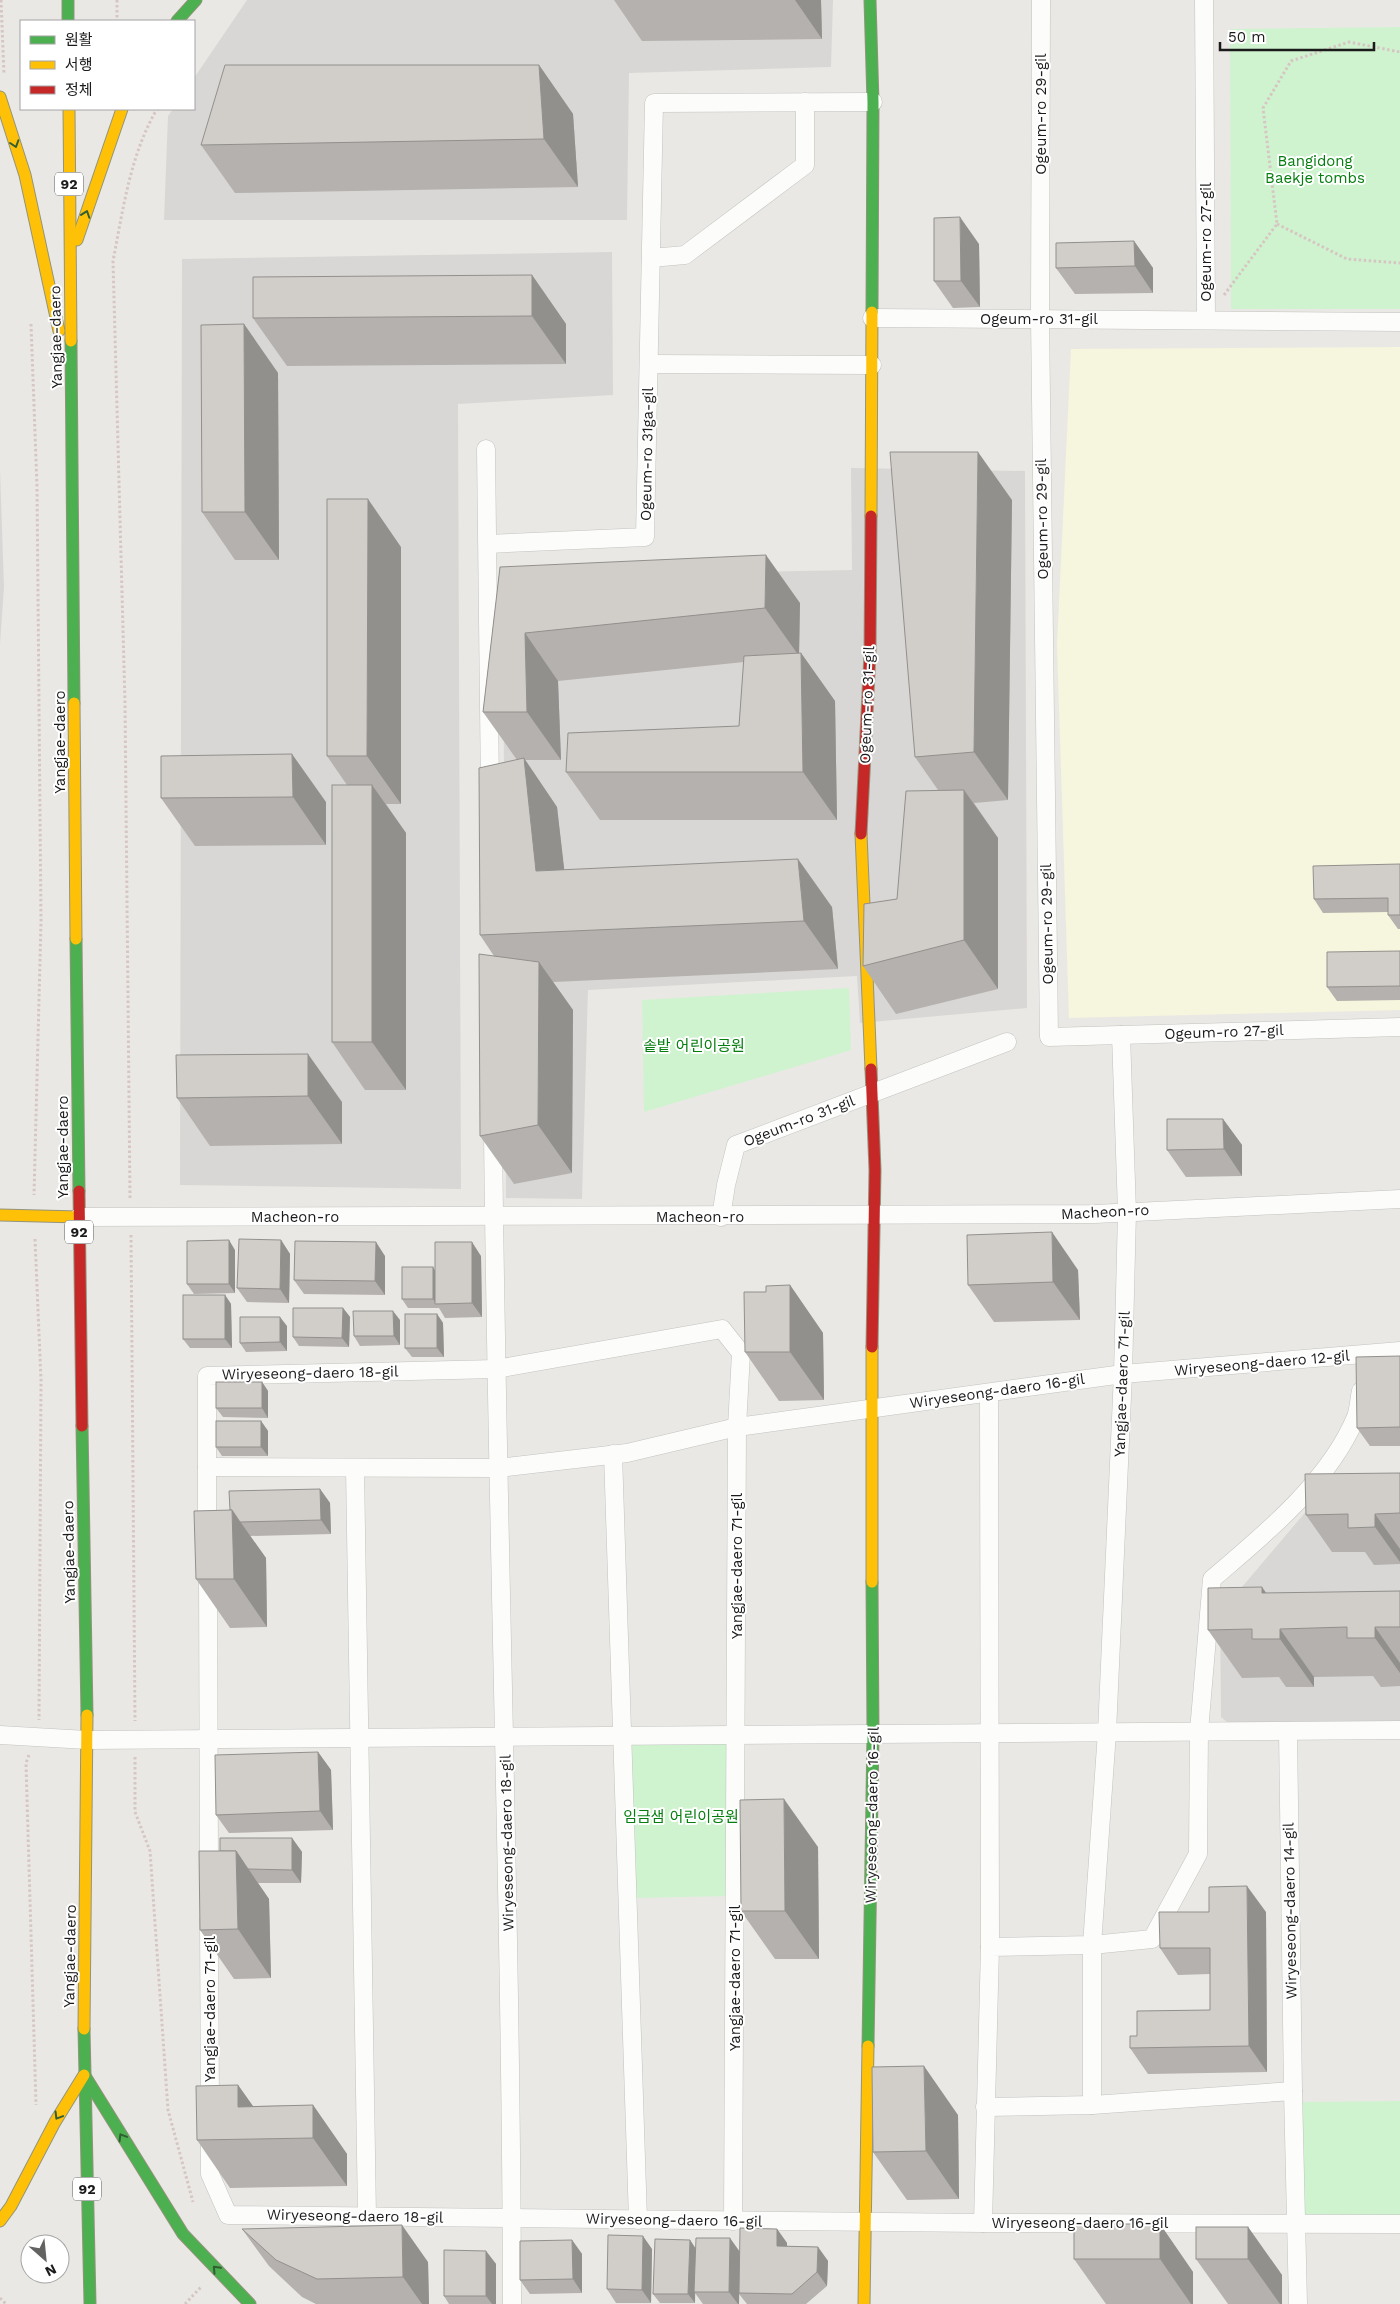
<svg xmlns="http://www.w3.org/2000/svg" width="1400" height="2304" font-family="'Work Sans','Noto Sans KR',sans-serif">
<rect width="100%" height="100%" fill="#eae8e4"/>
<g fill="#d9d7d5">
<path d="M247 0H833L831 67 629 73 627 220H164L168 116 173 109H194V78Z"/>
<path d="M612 252 613 395 458 404 461 1189 180 1185 182 259Z"/>
<path d="M851 468 1025 471 1027 1008 860 1023 857 976 588 990 582 1199 506 1198 503 577 852 570Z"/>
<path d="M0 469 4 587 0 644Z"/>
<path d="M1400 1482V1725L1234 1728 1221 1717 1220 1613 1330 1483Z"/>
</g>
<path fill="#f6f5dd" d="M1400 347V1010L1069 1018 1057 645 1071 349Z"/>
<g fill="#cff3cf">
<path d="M1400 27V309H1231L1230 29Z"/>
<path d="M849 988 851 1050 644 1112 642 1000Z"/>
<path d="M727 1735 730 1896 635 1898 632 1737Z"/>
<path d="M1400 2101V2217L1302 2214V2102Z"/>
</g>
<g fill="none" stroke-linecap="round" stroke-linejoin="round">
<defs>
<g id="street">
<path d="M1041 0 1040 318 1049 1037 1400 1027"/>
<path d="M1204 0 1206 320"/>
<path d="M651 258 685 255 805 165V102"/>
<path d="M872 318 1400 322"/>
<path d="M649 364 872 365"/>
<path d="M486 449 490 789"/>
<path d="M488 544 645 537 654 103 873 102"/>
<path d="M1121 1035 1127 1212 1123 1374 1107 1732 1092 1945V2105L1293 2091 1298 2304"/>
<path d="M493 1132C497 1523 511 1913 512 2304"/>
<path d="M79 1217 1095 1214 1400 1199"/>
<path d="M721 1217 726 1185 736 1145 1007 1042"/>
<path d="M989 1393 990 1947"/>
<path d="M613 1454 638 2220"/>
<path d="M207 1467 498 1468 627 1453 737 1427 1123 1374 1400 1351"/>
<path d="M355 1468 367 2216"/>
<path d="M207 1533V1376L496 1369 722 1329 741 1353 737 1427 733 2221"/>
<path d="M208 1574 209 1873"/>
<path d="M1288 1731 1293 2091"/>
<path d="M0 1735 87 1740 1400 1730"/>
<path d="M209 1919 210 2108"/>
<path d="M985 2107 1092 2105"/>
<path d="M210 2137V2174L228 2215 983 2223 1400 2224"/>
<path d="M983 2223 990 1947 1092 1945 1152 1939 1198 1854 1199 1731 1212 1579C1264 1535 1329 1482 1356 1417 1359 1409 1359 1399 1361 1391"/>
</g>
<g id="fast">
<path d="M68 0V21"/>
<path d="M870 0 873 102 872 312"/>
<path d="M177 21 196 0"/>
<path d="M71 341 74 703"/>
<path d="M76 939 79 1191"/>
<path d="M82 1426 87 1715"/>
<path d="M84 2029 90 2304"/>
<path d="M868 2046 873 1734 872 1582"/>
<path d="M85 2076 183 2234 250 2304"/>
</g>
<g id="slow">
<path d="M0 97 25 175 59 331"/>
<path d="M69 109 71 341"/>
<path d="M77 240 122 109"/>
<path d="M871 516 872 312"/>
<path d="M74 703 76 939"/>
<path d="M861 834 871 1069"/>
<path d="M0 1215 79 1217"/>
<path d="M872 1347V1582"/>
<path d="M84 2029 87 1715"/>
<path d="M0 2221 11 2206 55 2122 84 2075"/>
<path d="M864 2304 868 2046"/>
</g>
<g id="jam">
<path d="M861 834 870 653 871 516"/>
<path d="M871 1069 875 1170 872 1347"/>
<path d="M79 1191 82 1426"/>
</g>
</defs>
<use href="#street" stroke="#c2c2c0" stroke-width="19"/>
<use href="#fast" stroke="#93947c" stroke-width="13"/>
<use href="#slow" stroke="#93947c" stroke-width="13"/>
<use href="#jam" stroke="#93947c" stroke-width="13"/>
<g stroke="#d6c6c3" stroke-width="3" stroke-dasharray="2.5 2.5" stroke-linecap="butt">
<path d="M1 0 4 74"/>
<path d="M117 0V21"/>
<path d="M1277 224 1347 259 1400 263"/>
<path d="M1224 295 1277 224 1263 108 1291 61 1349 42 1400 52"/>
<path d="M31 324 37 487 41 921 34 1195"/>
<path d="M130 1198 125 703 113 261C123 210 130 155 157 109"/>
<path d="M131 1235 135 1721"/>
<path d="M35 1239 41 1380 39 1720"/>
<path d="M29 1755 26 1763 36 2105"/>
<path d="M135 1757V1812L150 1851 168 2110 193 2202"/>
<path d="M0 2298 6 2304"/>
<path d="M185 2304 201 2287"/>
</g>
<use href="#street" stroke="#fcfcfb" stroke-width="18"/>
<use href="#fast" stroke="#4caf50" stroke-width="11"/>
<use href="#slow" stroke="#ffc107" stroke-width="11"/>
<use href="#jam" stroke="#c62828" stroke-width="11"/>
</g>
<g fill="#b4b1ae">
<path d="M614 0H821L822 39 642 41Z"/>
<path d="M539 65 573 114 578 187 235 193 201 145Z"/>
<path d="M1134 241 1153 268V293L1075 294 1056 268Z"/>
<path d="M979 244 980 307 953 308 934 281Z"/>
<path d="M532 275 566 324V364L287 366 253 318Z"/>
<path d="M244 324 278 373 279 560H235L202 512Z"/>
<path d="M1012 500 1008 800 974 803 998 838V989L896 1014 863 966 897 899 938 790 915 757Z"/>
<path d="M401 547V804H386L406 833V1090H365L332 1042 347 785 327 756Z"/>
<path d="M500 567 800 603 799 653H801L835 701 837 820H600L566 772 739 726 744 662 558 681 561 760H525L557 807 564 870 832 907 838 969 553 982 573 1010 572 1173 514 1184 480 1136 494 956 480 935 517 760 483 712Z"/>
<path d="M161 756 326 802V845L195 846 161 798Z"/>
<path d="M1400 864V929H1398L1388 915V912L1323 913 1314 899Z"/>
<path d="M1400 951V1000L1337 1001 1327 987Z"/>
<path d="M176 1055 342 1102V1144L210 1146 177 1098Z"/>
<path d="M1223 1119 1242 1145V1176L1186 1177 1167 1150Z"/>
<path d="M281 1240 290 1254 289 1303 247 1302 237 1288Z"/>
<path d="M235 1250V1293L194 1294 187 1284Z"/>
<path d="M385 1256V1295L304 1294 294 1280Z"/>
<path d="M481 1256 482 1317 445 1318 439 1308H408L402 1299 433 1267 435 1271Z"/>
<path d="M1078 1270 1080 1320 994 1322 968 1285Z"/>
<path d="M790 1285 823 1333 824 1400 779 1401 745 1352 766 1292Z"/>
<path d="M225 1295 231 1304 232 1348H190L183 1339Z"/>
<path d="M343 1308 350 1317 349 1347 299 1346 293 1337Z"/>
<path d="M437 1314 443 1323 444 1357H412L405 1348Z"/>
<path d="M400 1320V1345L360 1346 354 1336Z"/>
<path d="M287 1326V1351L246 1352 240 1343Z"/>
<path d="M1400 1356V1446H1370L1357 1428Z"/>
<path d="M262 1382 268 1391V1418L223 1417 216 1408Z"/>
<path d="M261 1421 268 1431V1456H222L216 1447Z"/>
<path d="M1400 1473V1564L1374 1565 1365 1552H1332L1306 1515Z"/>
<path d="M320 1489 330 1503 331 1534 250 1536 266 1558 267 1627 230 1628 196 1579 230 1510Z"/>
<path d="M1400 1591V1686L1381 1687 1373 1676 1314 1677V1687H1286L1279 1677 1242 1678 1208 1630 1267 1593Z"/>
<path d="M318 1752 331 1770 333 1830 229 1833 216 1815Z"/>
<path d="M292 1838 302 1852 301 1883H258L269 1899 271 1978 234 1979 200 1930 220 1851Z"/>
<path d="M818 1847 819 1959H775L741 1911Z"/>
<path d="M1266 1912 1267 2072 1148 2074 1130 2048 1137 2036 1210 2010V1974L1178 1975 1160 1948Z"/>
<path d="M238 2085 253 2106 313 2105 347 2154V2186L230 2188 197 2140Z"/>
<path d="M958 2115 959 2199 907 2200 873 2152Z"/>
<path d="M1160 2224 1193 2272V2304H1106L1074 2259Z"/>
<path d="M1248 2227 1282 2275V2304H1228L1196 2259Z"/>
<path d="M242 2229 428 2262 429 2304H316L302 2297 269 2266Z"/>
<path d="M777 2229 787 2243V2246L818 2247 828 2261 827 2286 806 2304H747L739 2294V2304H703L695 2293V2303H660L653 2294 690 2240 695 2248 739 2251Z"/>
<path d="M572 2240 582 2254V2293L530 2294 520 2280Z"/>
<path d="M652 2249 651 2303H616L607 2289Z"/>
<path d="M486 2251 496 2264V2304H449L444 2296Z"/>
</g>
<g fill="#92908d">
<path d="M795 0H821L822 39Z"/>
<path d="M539 65 573 114 578 187 544 139Z"/>
<path d="M960 217 979 244 980 307 961 281Z"/>
<path d="M1134 241 1153 268V293L1135 266Z"/>
<path d="M532 275 566 324V364L532 316Z"/>
<path d="M244 324 278 373 279 560 245 512Z"/>
<path d="M978 452 1012 500 1008 800 974 752Z"/>
<path d="M368 499 401 547V804L367 756Z"/>
<path d="M766 555 800 603 799 656 765 608Z"/>
<path d="M525 633 558 681 561 760 527 712Z"/>
<path d="M801 653 835 701 837 820 803 772Z"/>
<path d="M292 754 326 802V845L293 797Z"/>
<path d="M524 758 557 807 570 919 536 871Z"/>
<path d="M372 785 406 833V1090L372 1042Z"/>
<path d="M964 790 998 838V989L964 940Z"/>
<path d="M798 859 832 907 838 969 804 921Z"/>
<path d="M539 962 573 1010 572 1173 538 1125Z"/>
<path d="M308 1054 342 1102V1144L308 1096Z"/>
<path d="M1223 1119 1242 1145V1176L1224 1149Z"/>
<path d="M1052 1232 1078 1270 1080 1320 1053 1282Z"/>
<path d="M229 1240 235 1250V1293L229 1284Z"/>
<path d="M281 1240 290 1254 289 1303 280 1289Z"/>
<path d="M376 1242 385 1256V1295L375 1281Z"/>
<path d="M472 1242 481 1256 482 1317 472 1303Z"/>
<path d="M433 1267 439 1277 436 1304 433 1299Z"/>
<path d="M790 1285 823 1333 824 1400 790 1352Z"/>
<path d="M225 1295 231 1304 232 1348 225 1339Z"/>
<path d="M343 1308 350 1317 349 1347 342 1338Z"/>
<path d="M393 1311 400 1320V1345L394 1336Z"/>
<path d="M437 1314 443 1323 444 1357 437 1348Z"/>
<path d="M280 1317 287 1326V1351L280 1342Z"/>
<path d="M262 1382 268 1391V1418L262 1408Z"/>
<path d="M261 1421 268 1431V1456L261 1447Z"/>
<path d="M320 1489 330 1503 331 1534 321 1520Z"/>
<path d="M232 1510 266 1558 267 1627 234 1579Z"/>
<path d="M1375 1514 1400 1549V1562L1375 1527Z"/>
<path d="M1262 1587 1291 1628 1262 1593Z"/>
<path d="M1375 1627 1400 1663V1673L1375 1638Z"/>
<path d="M1280 1629 1314 1677V1687L1280 1639Z"/>
<path d="M318 1752 331 1770 333 1830 320 1811Z"/>
<path d="M784 1799 818 1847 819 1959 785 1911Z"/>
<path d="M292 1838 302 1852 301 1883 292 1870Z"/>
<path d="M236 1851 269 1899 271 1978 238 1929Z"/>
<path d="M1247 1886 1266 1912 1267 2072 1249 2046Z"/>
<path d="M924 2066 958 2115 959 2199 926 2151Z"/>
<path d="M238 2085 272 2133 238 2107Z"/>
<path d="M313 2105 347 2154V2186L313 2138Z"/>
<path d="M1160 2224 1193 2272V2304H1191L1160 2259Z"/>
<path d="M402 2225 428 2262 429 2304H422L403 2277Z"/>
<path d="M1248 2227 1282 2275V2304H1280L1248 2259Z"/>
<path d="M777 2229 787 2243V2260L777 2246Z"/>
<path d="M643 2236 652 2249 651 2303 642 2290Z"/>
<path d="M730 2238 740 2252 739 2304H738L729 2292Z"/>
<path d="M572 2240 582 2254V2293L573 2279Z"/>
<path d="M690 2240 696 2249 695 2303 688 2294Z"/>
<path d="M818 2247 828 2261 827 2286 817 2272Z"/>
<path d="M486 2251 496 2264V2304H492L486 2296Z"/>
</g>
<g fill="#d1ceca" stroke="#92908d">
<path d="M225 65H539L544 139 201 145Z"/>
<path d="M960 217 961 281H934V218Z"/>
<path d="M1134 241 1135 266 1056 268V243Z"/>
<path d="M532 275V316L253 318V277Z"/>
<path d="M244 324 245 512H202L201 325Z"/>
<path d="M890 452H978L974 752 915 757Z"/>
<path d="M327 499H368L367 756H327Z"/>
<path d="M766 555 765 608 525 633 527 712H483L500 567Z"/>
<path d="M801 653 803 772H566L568 733 739 726 744 656Z"/>
<path d="M292 754 293 797 161 798V756Z"/>
<path d="M524 758 536 871 798 859 804 921 480 935 479 768Z"/>
<rect x="332" y="785" width="40" height="257"/>
<path d="M964 790V940L863 966 864 904 897 899 906 791Z"/>
<path d="M1400 864V915H1388V898L1314 899 1313 866Z"/>
<path d="M1400 951V986L1327 987V952Z"/>
<path d="M479 954 539 962 538 1125 480 1136Z"/>
<path d="M308 1054V1096L177 1098 176 1055Z"/>
<path d="M1167 1119H1223L1224 1149 1167 1150Z"/>
<path d="M1052 1232 1053 1282 968 1285 967 1235Z"/>
<path d="M239 1239 281 1240 280 1289 237 1288Z"/>
<path d="M229 1240V1284H187V1241Z"/>
<path d="M295 1241 376 1242 375 1281 294 1280Z"/>
<path d="M435 1242H472V1303L435 1304Z"/>
<rect x="402" y="1267" width="31" height="32"/>
<path d="M790 1285V1352H745L744 1292H766V1286Z"/>
<rect x="183" y="1295" width="42" height="44"/>
<path d="M293 1308H343L342 1338 293 1337Z"/>
<path d="M353 1311H393L394 1336H354Z"/>
<rect x="405" y="1314" width="32" height="34"/>
<path d="M240 1317H280V1342L240 1343Z"/>
<path d="M1400 1356V1427L1357 1428 1356 1357Z"/>
<rect x="216" y="1382" width="46" height="26"/>
<rect x="216" y="1421" width="45" height="26"/>
<path d="M1400 1473V1513L1375 1514V1527L1348 1528V1514L1306 1515 1305 1474Z"/>
<path d="M320 1489 321 1520 240 1522 232 1510H230L229 1491Z"/>
<path d="M232 1510 234 1579H196L194 1511Z"/>
<path d="M1262 1587V1593L1400 1591V1627H1375V1638H1347V1627L1280 1629V1639H1252V1629L1208 1630V1588Z"/>
<path d="M318 1752 320 1811 216 1815 215 1755Z"/>
<path d="M784 1799 785 1911H741L740 1800Z"/>
<path d="M220 1838H292V1870L248 1869 236 1851H220Z"/>
<path d="M199 1851H236L238 1929 200 1930Z"/>
<path d="M1247 1886 1249 2046 1130 2048V2036H1137V2011L1210 2010V1948H1160L1159 1912H1209V1887Z"/>
<path d="M924 2066 926 2151 873 2152 872 2067Z"/>
<path d="M238 2085V2107L313 2105V2138L197 2140 196 2086Z"/>
<rect x="1074" y="2224" width="86" height="35"/>
<path d="M402 2225 403 2277 317 2279 276 2260 242 2229Z"/>
<rect x="1196" y="2227" width="52" height="32"/>
<path d="M740 2228 777 2229V2246L818 2247 817 2272 792 2294 739 2293Z"/>
<path d="M608 2235 643 2236 642 2290 607 2289Z"/>
<path d="M696 2238H730L729 2292H694Z"/>
<path d="M655 2239 690 2240 688 2294H653Z"/>
<path d="M572 2240 573 2279 520 2280V2241Z"/>
<path d="M444 2250 486 2251V2296H444Z"/>
</g>
<defs><path id="oneway-chevron" d="M-2-3.5L2.5 0L-2 3.5" fill="none" stroke-width="1.6" stroke-linecap="round" stroke-linejoin="round" transform="scale(1.25)"/></defs>
<g stroke="#315e33">
<use href="#oneway-chevron" transform="translate(15 144) rotate(72)"/>
<use href="#oneway-chevron" transform="translate(86 214) rotate(-71)"/>
<use href="#oneway-chevron" transform="translate(58 2116) rotate(121)"/>
<use href="#oneway-chevron" transform="translate(122 2137) rotate(-121)"/>
<use href="#oneway-chevron" transform="translate(216 2269) rotate(-133)"/>
</g>
<g text-anchor="middle" dominant-baseline="central" stroke-width="4" stroke-linejoin="round" paint-order="stroke">
<g fill="#fff" stroke="#5f5f5f" stroke-width="1">
<rect x="55" y="172.5" width="28" height="23" rx="4"/>
<rect x="65" y="1220.5" width="28" height="23" rx="4"/>
<rect x="73" y="2177.5" width="28" height="23" rx="4"/>
</g>
<g font-size="14" font-weight="bold" fill="#1b1b1b">
<text x="69" y="184">92</text>
<text x="79" y="1232">92</text>
<text x="87" y="2189">92</text>
</g>
<g font-size="15" fill="#1b1b1b" stroke="#fff">
<text transform="translate(1041 114) rotate(-90)">Ogeum-ro 29-gil</text>
<text transform="translate(1206 242) rotate(-90)">Ogeum-ro 27-gil</text>
<text x="1039" y="319">Ogeum-ro 31-gil</text>
<text transform="translate(56 337) rotate(-91)">Yangjae-daero</text>
<text transform="translate(647 454) rotate(-89)">Ogeum-ro 31ga-gil</text>
<text transform="translate(1042 519) rotate(-91)">Ogeum-ro 29-gil</text>
<text transform="translate(867 705) rotate(-88)">Ogeum-ro 31-gil</text>
<text transform="translate(60 742) rotate(-90)">Yangjae-daero</text>
<text transform="translate(1047 924) rotate(-91)">Ogeum-ro 29-gil</text>
<text transform="translate(1224 1032) rotate(-2)">Ogeum-ro 27-gil</text>
<text transform="translate(799 1121) rotate(-21)">Ogeum-ro 31-gil</text>
<text transform="translate(63 1147) rotate(-90)">Yangjae-daero</text>
<text transform="translate(1105 1212) rotate(-3)">Macheon-ro</text>
<text x="295" y="1217">Macheon-ro</text>
<text x="700" y="1217">Macheon-ro</text>
<text transform="translate(1262 1363) rotate(-5)">Wiryeseong-daero 12-gil</text>
<text transform="translate(310 1373) rotate(-1)">Wiryeseong-daero 18-gil</text>
<text transform="translate(1122 1384) rotate(-88)">Yangjae-daero 71-gil</text>
<text transform="translate(997 1391) rotate(-8)">Wiryeseong-daero 16-gil</text>
<text transform="translate(69 1552) rotate(-91)">Yangjae-daero</text>
<text transform="translate(737 1566) rotate(-90)">Yangjae-daero 71-gil</text>
<text transform="translate(872 1815) rotate(-89)">Wiryeseong-daero 16-gil</text>
<text transform="translate(507 1843) rotate(-91)">Wiryeseong-daero 18-gil</text>
<text transform="translate(1290 1911) rotate(-91)">Wiryeseong-daero 14-gil</text>
<text transform="translate(70 1956) rotate(-89)">Yangjae-daero</text>
<text transform="translate(735 1978) rotate(-90)">Yangjae-daero 71-gil</text>
<text transform="translate(210 2009) rotate(-90)">Yangjae-daero 71-gil</text>
<text transform="translate(355 2216) rotate(1)">Wiryeseong-daero 18-gil</text>
<text transform="translate(674 2220) rotate(1)">Wiryeseong-daero 16-gil</text>
<text x="1080" y="2223">Wiryeseong-daero 16-gil</text>
</g>
<g font-size="15" fill="#057e0f" stroke="#fff">
<text x="1315" y="161">Bangidong<tspan x="1315" dy="17">Baekje tombs</tspan></text>
<text x="694" y="1046">솥밭 어린이공원</text>
<text x="681" y="1817">임금샘 어린이공원</text>
</g>
</g>
<rect x="20" y="20" width="175" height="90" fill="#ffffff" stroke="#a4a4a4"/>
<rect x="30" y="36" width="25" height="8" fill="#4caf50" stroke="#a4a4a4"/>
<text x="65" y="45" font-size="15" fill="#1b1b1b">원활</text>
<rect x="30" y="61" width="25" height="8" fill="#ffc107" stroke="#a4a4a4"/>
<text x="65" y="70" font-size="15" fill="#1b1b1b">서행</text>
<rect x="30" y="86" width="25" height="8" fill="#c62828" stroke="#a4a4a4"/>
<text x="65" y="95" font-size="15" fill="#1b1b1b">정체</text>
<g transform="translate(45 2259) rotate(153)"><circle r="24" fill="#ffffff" stroke="#a4a4a4"/>
<path d="M0-4L9 19L0 12L-9 19Z" fill="#636361"/>
<text y="-8" font-size="14" font-weight="bold" text-anchor="middle" fill="#1b1b1b">N</text>
</g>
<path d="M1220 42v8h154v-8" fill="none" stroke="#1b1b1b" stroke-width="2.5"/>
<text x="1228" y="42" font-size="15" fill="#1b1b1b" stroke="#ffffff" stroke-width="4" paint-order="stroke">50 m</text>
</svg>
